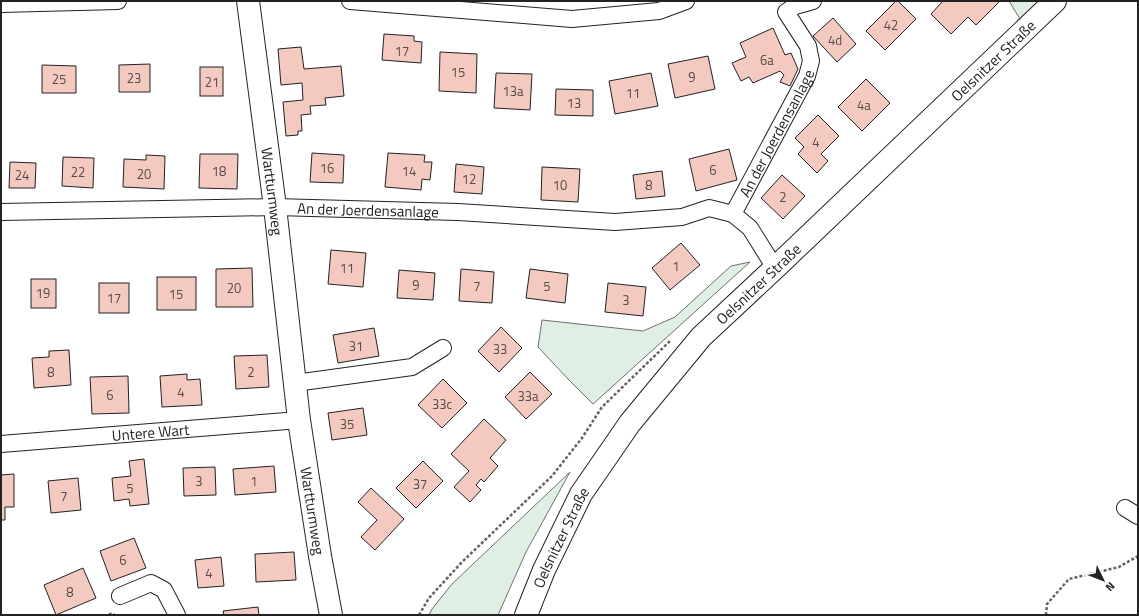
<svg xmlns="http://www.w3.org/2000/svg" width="1139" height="616" font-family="'Titillium Web',sans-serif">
<rect width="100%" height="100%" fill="#fff"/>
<g fill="#e0efe3" stroke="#6f6f6f">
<path d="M1009 1H1039L1020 19Z"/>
<path d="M750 262 593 404 569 380 538 347 542 320 643 331 675 317 731 266Z"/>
<path d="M570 472 526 552 498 615H429L432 609 452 584Z"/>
</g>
<g fill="#f3c9c0" stroke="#222">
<path d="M896 1H898L916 19 885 50 866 31Z"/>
<path d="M943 1H1000L976 25 968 17 951 34 931 14Z"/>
<path d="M833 18 856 44 837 62 813 36Z"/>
<path d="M773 28 785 55 791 53 798 69 790 86 780 82 784 75 780 71 753 83 749 77 741 81 732 63 746 57 740 43Z"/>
<path d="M384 34 414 36V41L422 42 421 63 382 60Z"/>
<path d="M301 47 304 69 341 66 344 96 325 98 326 105 310 106 311 114 301 115 302 131H298V135L286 136 283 102 303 100 302 83 281 85 278 49Z"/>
<path d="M440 52 477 54 476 93 439 91Z"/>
<path d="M708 56 715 89 675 98 668 64Z"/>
<path d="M150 64V92H119V65Z"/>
<path d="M42 65 76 66V93H42Z"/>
<rect x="200" y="67" width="23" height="29"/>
<path d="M496 73 532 74 530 110 494 108Z"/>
<path d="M651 73 658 106 615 114 609 81Z"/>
<path d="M866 79 890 103 862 131 838 107Z"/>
<path d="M556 89 593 90V116L555 115Z"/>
<path d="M818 115 839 136 821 154 828 161 817 173 798 154 804 147 795 138Z"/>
<path d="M729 149 737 180 696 191 689 159Z"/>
<path d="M312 153 344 155 343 183 310 182Z"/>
<path d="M388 153 425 155 424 162H432L430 180 422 179 421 190 385 187Z"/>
<path d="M200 154H238L237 189 199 188Z"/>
<path d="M146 155 165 156 164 189 123 187 124 159 146 160Z"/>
<path d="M63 157 94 158 93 188 62 186Z"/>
<path d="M10 162 36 163 35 188H9Z"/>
<path d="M456 164 484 167 482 194 454 192Z"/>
<path d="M542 167 580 169 578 202 541 200Z"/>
<path d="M662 171 665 196 636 199 633 175Z"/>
<path d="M782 175 805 196 783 219 761 198Z"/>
<path d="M681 243 700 265 670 290 652 268Z"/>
<path d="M331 250 366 253 363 287 328 284Z"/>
<path d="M252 268 253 307H216V269Z"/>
<path d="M461 269 494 272 492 303 459 301Z"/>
<path d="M530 269 568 274 565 303 526 298Z"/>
<path d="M399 270 435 273 433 300 397 298Z"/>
<rect x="157" y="277" width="39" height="33"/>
<rect x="31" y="279" width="25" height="29"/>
<rect x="99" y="283" width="30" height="30"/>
<path d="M608 283 646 287 643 316 605 312Z"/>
<path d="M501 327 522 348 499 372 478 351Z"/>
<path d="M374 328 379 356 338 363 333 335Z"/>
<path d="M69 350 71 385 34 388 32 358 49 357V351Z"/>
<path d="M267 355 269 387 236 389 234 356Z"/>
<path d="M530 372 552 394 526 419 505 397Z"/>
<path d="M187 374V380L200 379 202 405 162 407 160 376Z"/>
<path d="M128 376 129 413 92 414 90 377Z"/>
<path d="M443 379 467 403 442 428 418 405Z"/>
<path d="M363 408 367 435 332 440 328 413Z"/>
<path d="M484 419 506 440 490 458 498 466 484 482 481 479 476 485 481 490 470 502 454 487 469 471 451 454Z"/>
<path d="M144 459 149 504 130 506 129 499 114 501 112 478 131 476 129 461Z"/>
<path d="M423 461 443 481 416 508 396 488Z"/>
<path d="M274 466 276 492 235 495 233 469Z"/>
<path d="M215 467 216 495 184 496 183 468Z"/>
<path d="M14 474V507H5V520H1V475Z"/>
<path d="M78 478 81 510 51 513 48 481Z"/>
<path d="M371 488 404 519 375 550 361 537 377 520 358 502Z"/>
<path d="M134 538 146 568 111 581 100 551Z"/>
<path d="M294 552 296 580 256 582 255 554Z"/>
<path d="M221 557 224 586 198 588 195 560Z"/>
<path d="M83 568 96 598 56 615 44 585Z"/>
<path d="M258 607 259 615H224L223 611Z"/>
</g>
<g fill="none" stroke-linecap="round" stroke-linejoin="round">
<defs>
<g id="street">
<path d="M350 1 572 19 659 11 686 1"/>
<path d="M1 4 118 1"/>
<path id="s1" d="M1 212 275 207 458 212 615 222 682 217 709 208 733 214 750 228 775 268"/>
<path id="s2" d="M733 214 807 76 811 61 808 46 786 12 795 6 813 1"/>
<path d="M295 383 412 367 443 348"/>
<path id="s3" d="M1 444 299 420"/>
<path d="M1125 508 1138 516"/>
<path d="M120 596 151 583 164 590 177 615"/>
</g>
<g id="secondary">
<path id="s4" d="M248 1 275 207 299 420 320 556 331 615"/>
<path id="s5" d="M526 615 544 570 581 494 630 423 701 337 775 268 1055 1"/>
</g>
</defs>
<use href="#street" stroke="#222" stroke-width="18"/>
<use href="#secondary" stroke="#222" stroke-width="24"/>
<g stroke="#646464" stroke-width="2.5" stroke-dasharray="3 2" stroke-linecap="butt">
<path d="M419 615 429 598 462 562 552 476 582 438 602 407 670 341"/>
<path d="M1046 615 1047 604 1069 579 1119 567 1138 556"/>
</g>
<use href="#street" stroke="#fff" stroke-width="16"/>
<use href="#secondary" stroke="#fff" stroke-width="22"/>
<path stroke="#222" stroke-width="1" stroke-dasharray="5 2" stroke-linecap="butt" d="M107 615 111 613 117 615"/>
</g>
<g text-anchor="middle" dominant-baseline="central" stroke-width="3" stroke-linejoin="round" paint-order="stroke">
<g font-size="13" fill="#564c4a">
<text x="891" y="25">42</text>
<text x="835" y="40">4d</text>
<text x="402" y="51">17</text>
<text x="767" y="60">6a</text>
<text x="458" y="72">15</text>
<text x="692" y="77">9</text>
<text x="134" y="78">23</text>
<text x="59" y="79">25</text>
<text x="212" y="82">21</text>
<text x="513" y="91">13a</text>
<text x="633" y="93">11</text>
<text x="574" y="103">13</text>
<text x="864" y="105">4a</text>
<text x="816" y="142">4</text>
<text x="327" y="168">16</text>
<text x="713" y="170">6</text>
<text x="219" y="171">18</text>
<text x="409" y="171">14</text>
<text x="78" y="172">22</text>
<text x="144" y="174">20</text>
<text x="22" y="175">24</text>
<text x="469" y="179">12</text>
<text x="560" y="185">10</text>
<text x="649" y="185">8</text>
<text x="783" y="197">2</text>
<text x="676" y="266">1</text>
<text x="347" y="268">11</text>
<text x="416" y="285">9</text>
<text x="477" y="286">7</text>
<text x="547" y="286">5</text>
<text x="234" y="288">20</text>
<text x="43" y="293">19</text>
<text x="176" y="294">15</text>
<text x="114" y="298">17</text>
<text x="626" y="300">3</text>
<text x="356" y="346">31</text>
<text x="500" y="349">33</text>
<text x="51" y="372">8</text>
<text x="251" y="372">2</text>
<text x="181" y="392">4</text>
<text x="110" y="395">6</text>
<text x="528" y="396">33a</text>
<text x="442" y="404">33c</text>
<text x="347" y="424">35</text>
<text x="199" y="481">3</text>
<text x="254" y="481">1</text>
<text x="420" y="484">37</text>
<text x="130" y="488">5</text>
<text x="64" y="496">7</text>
<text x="123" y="560">6</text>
<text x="209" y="573">4</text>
<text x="70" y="592">8</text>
</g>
<g font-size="15" fill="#222" stroke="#fff">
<text stroke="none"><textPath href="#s5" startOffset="733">Oelsnitzer Straße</textPath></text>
<text stroke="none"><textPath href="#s2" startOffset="92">An der Joerdensanlage</textPath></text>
<text stroke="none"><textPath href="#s4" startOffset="192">Wartturmweg</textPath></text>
<text stroke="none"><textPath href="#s1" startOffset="367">An der Joerdensanlage</textPath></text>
<text stroke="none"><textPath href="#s5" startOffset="409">Oelsnitzer Straße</textPath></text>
<text stroke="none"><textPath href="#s3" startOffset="150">Untere Wart</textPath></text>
<text stroke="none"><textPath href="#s4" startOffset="514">Wartturmweg</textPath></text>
<text stroke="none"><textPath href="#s5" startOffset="85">Oelsnitzer Straße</textPath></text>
</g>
</g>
<rect width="1139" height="616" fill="none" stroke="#222222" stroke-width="4"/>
<g transform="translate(1103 580) rotate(133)" stroke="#ffffff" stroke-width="3" paint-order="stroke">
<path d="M0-3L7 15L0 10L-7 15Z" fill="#222222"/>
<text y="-6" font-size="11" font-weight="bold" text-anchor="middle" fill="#222222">N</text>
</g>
</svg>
